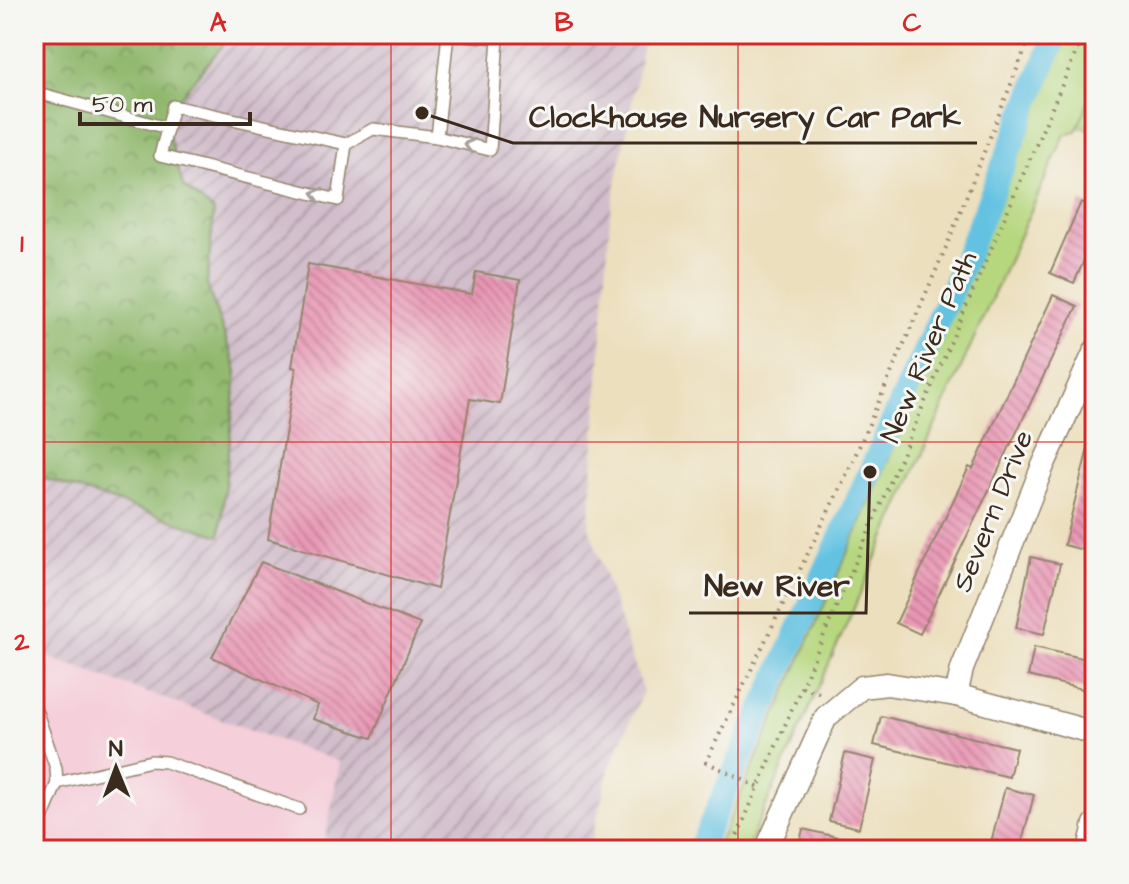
<svg xmlns="http://www.w3.org/2000/svg" width="1129" height="884" font-family="'Architects Daughter',sans-serif">
<defs>
<pattern id="industrial-furrows" width="10" height="10" patternUnits="userSpaceOnUse" patternTransform="scale(2)"><rect width="10" height="10" fill="#d1bdcb"/><path d="M-1 1l2-2M0 10L10 0M9 11l2-2" fill="none" stroke="#ab9aa4"/></pattern>
<pattern id="forest-crowns" width="20" height="18" patternUnits="userSpaceOnUse" patternTransform="scale(2)"><rect width="20" height="18" fill="#90b86d"/><path d="M2 6a3 3 0 1 1 6 0M12 15a3 3 0 1 1 6 0" fill="none" stroke="#779659"/></pattern>
<pattern id="park-dots" width="8" height="8" patternUnits="userSpaceOnUse" patternTransform="scale(2)"><rect width="8" height="8" fill="#b6d77e"/><path d="M2 2h.1M6 6h.1" fill="none" stroke="#9db96c" stroke-width="1.8" stroke-linecap="round"/></pattern>
<pattern id="building-back-hatch" width="6" height="6" patternUnits="userSpaceOnUse" patternTransform="scale(2)"><rect width="6" height="6" fill="#e996b4"/><path d="M-1 5l2 2M0 0l6 6M5-1l2 2" fill="none" stroke="#be7b92"/></pattern>
</defs>
<rect width="100%" height="100%" fill="#f6f6f2"/>
<filter id="ink" filterUnits="userSpaceOnUse"><feTurbulence type="fractalNoise" baseFrequency=".0125" numOctaves="2"/><feDisplacementMap in="SourceGraphic" scale="16" xChannelSelector="R" yChannelSelector="G"/><feConvolveMatrix kernelMatrix="1 2 1 2 8 2 1 2 1" color-interpolation-filters="sRGB"/></filter>
<filter id="wash" filterUnits="userSpaceOnUse"><feTurbulence type="fractalNoise" baseFrequency=".006" numOctaves="4" result="noise"/><feDisplacementMap in="SourceGraphic" scale="32" xChannelSelector="R" yChannelSelector="G"/><feGaussianBlur stdDeviation="1.8" result="paint"/><feColorMatrix in="noise" values="0 0 0 0 0 0 0 0 0 0 0 0 0 0 0 0 0 1.4 0 .05"/><feComposite in="paint" operator="in"/></filter>
<g filter="url(#wash)">
<rect width="100%" height="100%" fill="#ecdfbd"/>
<path fill="#f5cfda" d="M34 652 341 762 323 850H34Z"/>
<path fill="url(#industrial-furrows)" d="M232 34H645L610 215 589 527 643 691 609 769 589 850H323L340 762 34 652V475L220 536 237 371 207 285 214 211 183 186 167 128 179 98Z"/>
<path fill="#b6d77e" stroke="#78804e" stroke-width="2" d="M1068 34H1095V88L1076 131 1065 134 746 850H716L973 268Z"/>
<path fill="url(#forest-crowns)" stroke="#667146" stroke-width="2" d="M34 34H232L179 98 167 128 183 186 214 211 207 285 237 371 220 536 34 475Z"/>
<path fill="url(#park-dots)" stroke="#78804e" stroke-width="2" d="M1095 88V130L1078 127Z"/>
<g fill="none" stroke-linecap="round" stroke-linejoin="round">
<path stroke="#63c2e2" stroke-width="24" d="M699 850 957 279 1056 34"/>
</g>
<g id="blocks">
<g fill="url(#building-back-hatch)">
<path d="M1081 202 1095 208V236L1074 283 1050 273Z"/>
<path d="M308 264 472 294 476 272 520 280 500 404 470 399 437 589 268 539 296 368 292 367Z"/>
<path d="M1053 295 1077 306 920 634 896 623 969 467 973 469Z"/>
<path d="M1088 448 1095 449V553L1064 545Z"/>
<path d="M1031 557 1060 564 1044 634 1016 628Z"/>
<path d="M261 562 420 624 372 738 313 719 318 705 212 657Z"/>
<path d="M1034 647 1095 661V692L1028 676Z"/>
<path d="M881 716 1016 748 1009 777 874 745Z"/>
<path d="M845 753 875 760 859 828 829 821Z"/>
<path d="M1005 788 1034 795 1020 850H989Z"/>
<path d="M803 829 863 843 862 850H798Z"/>
</g>
</g>
</g>
<g filter="url(#ink)">
<use href="#blocks" fill-opacity="0" stroke="#94846e" stroke-width="2"/>
<g fill="none" stroke-linecap="round" stroke-linejoin="round">
<defs>
<g id="service">
<path d="M34 92 167 128"/>
<path d="M437 137 448 34"/>
<path d="M346 144 338 200 160 156 173 106 346 144 373 129 437 137 490 150 498 38 455 34"/>
<path d="M34 704 56 768 57 783 34 838"/>
<path d="M57 783 151 761 166 762 299 809"/>
</g>
<g id="minor">
<path d="M956 695 962 669 1042 468 1095 351"/>
<path d="M766 850 826 717 862 687 887 684 956 695 1095 733"/>
<path d="M1089 850 1095 824"/>
</g>
</defs>
<use href="#service" stroke="#94846e" stroke-width="14"/>
<use href="#minor" stroke="#94846e" stroke-width="25"/>
<g stroke="#94846e" stroke-width="4" stroke-dasharray="2 6" stroke-linecap="butt">
<path d="M802 687 822 694"/>
<path d="M758 787 706 762 852 463 947 245 1031 34"/>
<path d="M731 850 1084 34"/>
</g>
<use href="#service" stroke="#fff" stroke-width="11"/>
<use href="#minor" stroke="#fff" stroke-width="22"/>
</g>
<defs><path id="oneway-chevron" d="M-2-3.5L2.5 0L-2 3.5" fill="none" stroke-width="1.6" stroke-linecap="round" stroke-linejoin="round" transform="scale(2)"/></defs>
<g stroke="#a79f9a">
<use href="#oneway-chevron" transform="translate(469 145) rotate(-166)"/>
<use href="#oneway-chevron" transform="translate(317 194) rotate(-166)"/>
</g>
</g>
<path fill="none" stroke="#d62828" stroke-width="2" stroke-opacity="0.55" d="M391 34V850M738 34V850M34 442H1095"/>
<g text-anchor="middle" dominant-baseline="central" stroke-width="6" stroke-linejoin="round" paint-order="stroke">
<g font-size="28" fill="#3b2a1e" stroke="#f6f6f2">
<text transform="translate(929 347) rotate(-67)">New River Path</text>
<text transform="translate(993 511) rotate(-68)">Severn Drive</text>
</g>
</g>
<path fill="none" stroke="#3b2a1e" stroke-width="3" d="M422 113L513 143H977M870 472L866 613H689"/>
<g fill="#3b2a1e" stroke="#f6f6f2" stroke-width="3">
<circle cx="422" cy="113" r="8"/>
<circle cx="870" cy="472" r="8"/>
</g>
<g font-size="30" text-anchor="middle" font-weight="bold" fill="#3b2a1e" stroke="#f6f6f2" stroke-width="6" stroke-linejoin="round" paint-order="stroke">
<text x="745" y="127">Clockhouse Nursery Car Park</text>
<text x="777" y="596">New River</text>
</g>
<rect width="1129" height="884" fill="none" stroke="#f6f6f2" stroke-width="88"/>
<g transform="translate(116 768) rotate(359)" stroke="#f6f6f2" stroke-width="6" paint-order="stroke">
<path d="M0-6L14 30L0 20L-14 30Z" fill="#3b2a1e"/>
<text y="-12" font-size="22" font-weight="bold" text-anchor="middle" fill="#3b2a1e">N</text>
</g>
<path d="M80 112v12h170v-12" fill="none" stroke="#3b2a1e" stroke-width="4"/>
<text x="92" y="112" font-size="24" fill="#3b2a1e" stroke="#f6f6f2" stroke-width="6" paint-order="stroke">50 m</text>
<rect x="44" y="44" width="1041" height="796" fill="none" stroke="#d62828" stroke-width="3"/>
<g font-size="26" text-anchor="middle" font-weight="bold" fill="#d62828">
<text x="218" y="31">A</text>
<text x="564" y="31">B</text>
<text x="912" y="31">C</text>
<text x="22" y="252">1</text>
<text x="22" y="650">2</text>
</g>
</svg>
